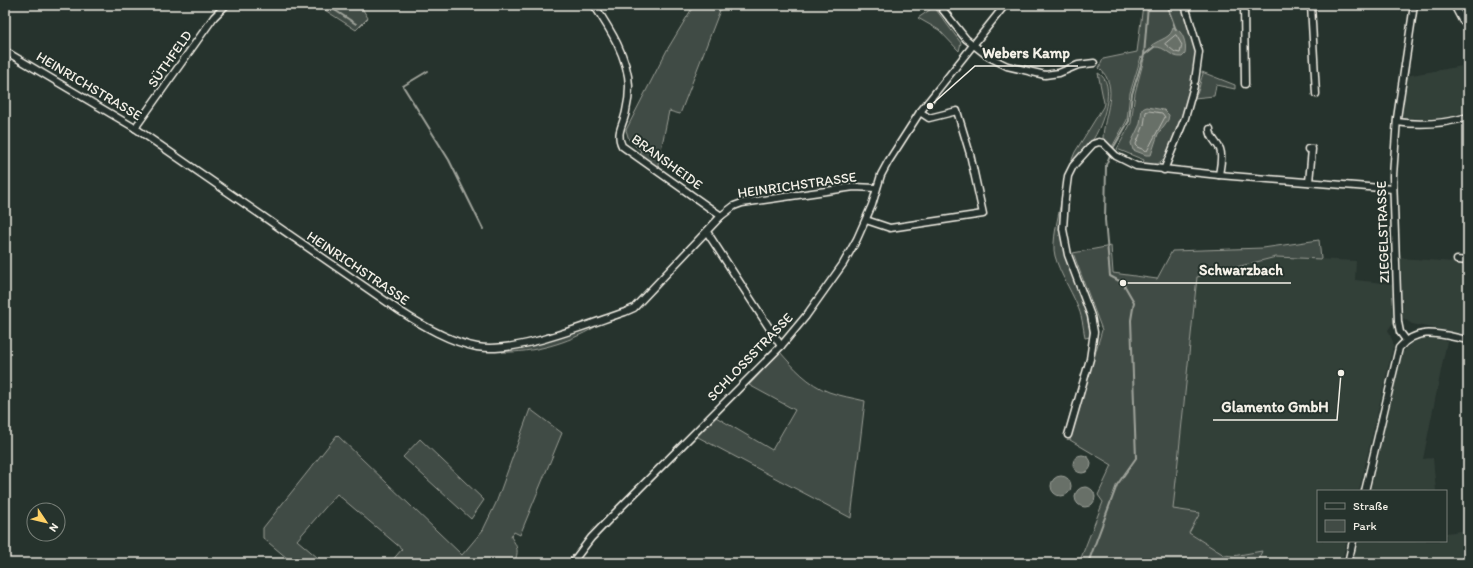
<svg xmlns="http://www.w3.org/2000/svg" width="1473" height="568" font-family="Itim,sans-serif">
<rect width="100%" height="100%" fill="#26332d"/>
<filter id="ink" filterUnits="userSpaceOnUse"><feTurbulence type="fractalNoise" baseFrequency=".025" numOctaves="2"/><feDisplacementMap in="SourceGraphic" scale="8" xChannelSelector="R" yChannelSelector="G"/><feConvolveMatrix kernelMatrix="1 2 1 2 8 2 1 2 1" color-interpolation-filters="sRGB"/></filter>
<g filter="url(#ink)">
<g fill="#333f39">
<path d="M1468 65V111L1451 117 1435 120 1405 118 1402 116 1401 111 1406 76Z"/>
<path d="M1468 120V173H1466L1465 121Z"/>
<path d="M1276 257 1356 261 1355 280 1393 284 1395 320 1388 330 1393 342V347L1359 491H1318V541H1347L1341 563H1257L1262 551 1233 556 1224 555 1189 533 1200 513 1173 510 1197 276Z"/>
<path d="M1400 258 1468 263V335L1412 324 1403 318Z"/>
<path d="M1420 337H1430L1447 341 1423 459 1433 458 1436 491H1370L1402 353 1413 341Z"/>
<path d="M1468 530V563H1353L1358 541H1446V533Z"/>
</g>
<g fill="#414b45" stroke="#9a9e96">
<path d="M317 5H360L368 18 356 30Z"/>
<path d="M694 5H722L680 114 669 111 657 169 638 155 641 151 629 140 626 130 667 50Z"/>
<path d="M1143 5H1183L1196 52 1194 68 1187 105 1172 148 1167 156 1154 167 1142 165 1144 160 1117 149 1131 123 1135 93 1144 59 1141 57 1130 93 1127 120 1112 147 1103 139C1103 115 1121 87 1099 68L1103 59 1137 52Z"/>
<path d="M934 7 961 43 959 51 939 30 918 18Z"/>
<path d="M1202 72 1235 85V89L1216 85 1214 96 1194 98C1200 92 1199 83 1203 74Z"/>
<path d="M1098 73C1118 83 1102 127 1092 141 1085 149 1077 156 1070 164L1075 152 1103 107 1104 103Z"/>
<path d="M1061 201V229L1089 317 1090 337 1085 338C1083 326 1082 315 1077 305 1070 288 1060 274 1055 256 1051 242 1059 215 1061 201Z"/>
<path d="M1319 240 1321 259 1276 257 1197 277 1173 509 1200 513 1189 533 1224 555 1233 556 1262 551 1257 563H1079L1103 502 1098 495 1112 465 1070 440 1102 330 1073 253 1111 246 1113 273 1157 279 1172 251 1263 248Z"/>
<path d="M595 327C568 343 533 353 502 352Z"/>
<path d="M780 352C794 368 808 384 829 392 840 396 853 398 865 401L851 518 696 436 716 417 772 450 795 410 749 385Z"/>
<path d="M530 409 562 433 520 535 514 532 511 537C518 547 519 552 514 563H390L402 549 337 494 297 540 324 563H293L263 538V528L337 435 462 555 483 530 496 503Z"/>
<path d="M420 439 484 500 471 519 403 457Z"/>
</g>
<g fill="#676f68" stroke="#9fa39b">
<path d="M1173 27C1183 30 1187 44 1185 54L1182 57C1170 58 1166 46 1154 47L1152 45C1160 39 1172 38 1173 27Z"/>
<path d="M1147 107 1164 110 1169 115 1168 120 1158 134 1151 155H1146L1133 150 1131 143 1140 124 1142 109Z"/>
<circle cx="1082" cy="464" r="9"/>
<circle cx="1061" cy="486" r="10"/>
<circle cx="1085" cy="497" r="10"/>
</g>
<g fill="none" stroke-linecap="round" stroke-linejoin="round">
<g stroke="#bcbdb5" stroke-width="1">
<path d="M1176 35 1182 45 1180 53 1175 52 1165 44Z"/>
<path d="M1149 111 1162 113 1165 117 1147 151 1137 147 1136 144 1144 125 1146 112Z"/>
</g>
<g stroke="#9fa39b" stroke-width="2">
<path d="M327 5 356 24"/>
<path d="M1169 5V11L1176 30"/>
<path d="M1144 55 1154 47"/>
<path d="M428 71 403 86 449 160 483 229"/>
<path d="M1088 563 1117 485 1136 458 1131 320 1134 302 1123 283 1110 276 1105 220 1106 165 1112 150 1129 121 1132 94 1144 55 1148 5"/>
</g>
<defs>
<g id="minor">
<path d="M594 5C610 29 628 57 629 86 629 94 628 103 626 111 624 124 615 133 622 146L721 216"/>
<path d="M939 5 966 39 989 57 1007 66 1045 75 1059 73 1078 65 1094 63"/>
<path d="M1185 5 1199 52 1195 81"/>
<path d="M1244 5 1245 84"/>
<path d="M1311 5 1316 94"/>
<path d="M1454 5 1462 20 1468 26"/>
<path d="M5 51 135 128 400 311C423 326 450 342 477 347 516 354 586 325 625 312L634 308 721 216 734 206 742 203 854 187 876 188"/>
<path d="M1397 122C1422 126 1443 124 1468 117"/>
<path d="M135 128 214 17 226 5"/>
<path d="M1210 129C1210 138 1216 141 1220 149 1223 157 1220 167 1219 175"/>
<path d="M1308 149H1312L1309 182"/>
<path d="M1164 170 1185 118 1194 86"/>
<path d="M866 220 890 228 983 214 970 154 957 111 929 118 920 112"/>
<path d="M707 232 781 346"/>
<path d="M1457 260 1468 261"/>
<path d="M1406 340 1400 332 1398 322 1393 176 1397 118 1414 5"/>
<path d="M1068 435 1090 359 1094 332 1091 316 1068 255 1063 229 1065 199 1068 176 1073 166 1093 144 1099 142 1103 143 1116 156 1136 166 1219 175 1393 189"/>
<path d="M1365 491 1399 348C1418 325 1442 335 1468 340"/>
<path d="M572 563 591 538 619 509 781 346 806 316 843 264 857 239 872 205 881 175 888 162 920 112 1005 5"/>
<path d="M1348 563 1353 541"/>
</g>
</defs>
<use href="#minor" stroke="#f4f1e8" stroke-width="9"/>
<use href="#minor" stroke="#26332d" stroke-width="6"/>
</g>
</g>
<g text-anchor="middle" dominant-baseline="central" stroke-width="4" stroke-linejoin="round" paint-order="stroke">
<g font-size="14" fill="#f4f1e8" stroke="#26332d">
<text transform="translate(170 59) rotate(-55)">SÜTHFELD</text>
<text transform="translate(89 86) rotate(31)">HEINRICHSTRASSE</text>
<text transform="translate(667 162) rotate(36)">BRANSHEIDE</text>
<text transform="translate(797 185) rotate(-8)">HEINRICHSTRASSE</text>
<text transform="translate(1383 232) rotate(-92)">ZIEGELSTRASSE</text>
<text transform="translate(358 268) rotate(34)">HEINRICHSTRASSE</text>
<text transform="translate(750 357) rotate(-46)">SCHLOSSSTRASSE</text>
</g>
</g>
<path fill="none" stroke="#f4f1e8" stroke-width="1.5" d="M930 106L975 66H1078M1123 283L1191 283H1291M1341 373L1337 420H1213"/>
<g fill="#f4f1e8" stroke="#26332d" stroke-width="1.5">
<circle cx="930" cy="106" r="4"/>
<circle cx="1123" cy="283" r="4"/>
<circle cx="1341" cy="373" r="4"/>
</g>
<g font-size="15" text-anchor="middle" font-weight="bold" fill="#f4f1e8" stroke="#26332d" stroke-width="4" stroke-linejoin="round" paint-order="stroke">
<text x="1026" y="58">Webers Kamp</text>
<text x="1241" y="275">Schwarzbach</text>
<text x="1275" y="412">Glamento GmbH</text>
</g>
<rect width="1473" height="568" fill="none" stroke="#26332d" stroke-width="20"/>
<rect x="10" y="10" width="1453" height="548" fill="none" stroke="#f4f1e8" stroke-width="1.5" filter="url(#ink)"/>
<rect x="1317" y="490" width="130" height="52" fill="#26332d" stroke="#787f78"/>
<rect x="1325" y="503" width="20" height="6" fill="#26332d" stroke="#787f78"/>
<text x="1353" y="510" font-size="12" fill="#f4f1e8">Straße</text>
<rect x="1325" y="520" width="20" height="12" fill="#414b45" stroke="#787f78"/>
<text x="1353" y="530" font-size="12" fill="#f4f1e8">Park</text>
<g transform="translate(46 522) rotate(125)"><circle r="19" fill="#26332d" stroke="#787f78"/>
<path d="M0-3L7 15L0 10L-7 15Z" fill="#ffd166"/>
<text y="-6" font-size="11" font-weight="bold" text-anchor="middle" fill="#f4f1e8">N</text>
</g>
</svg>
